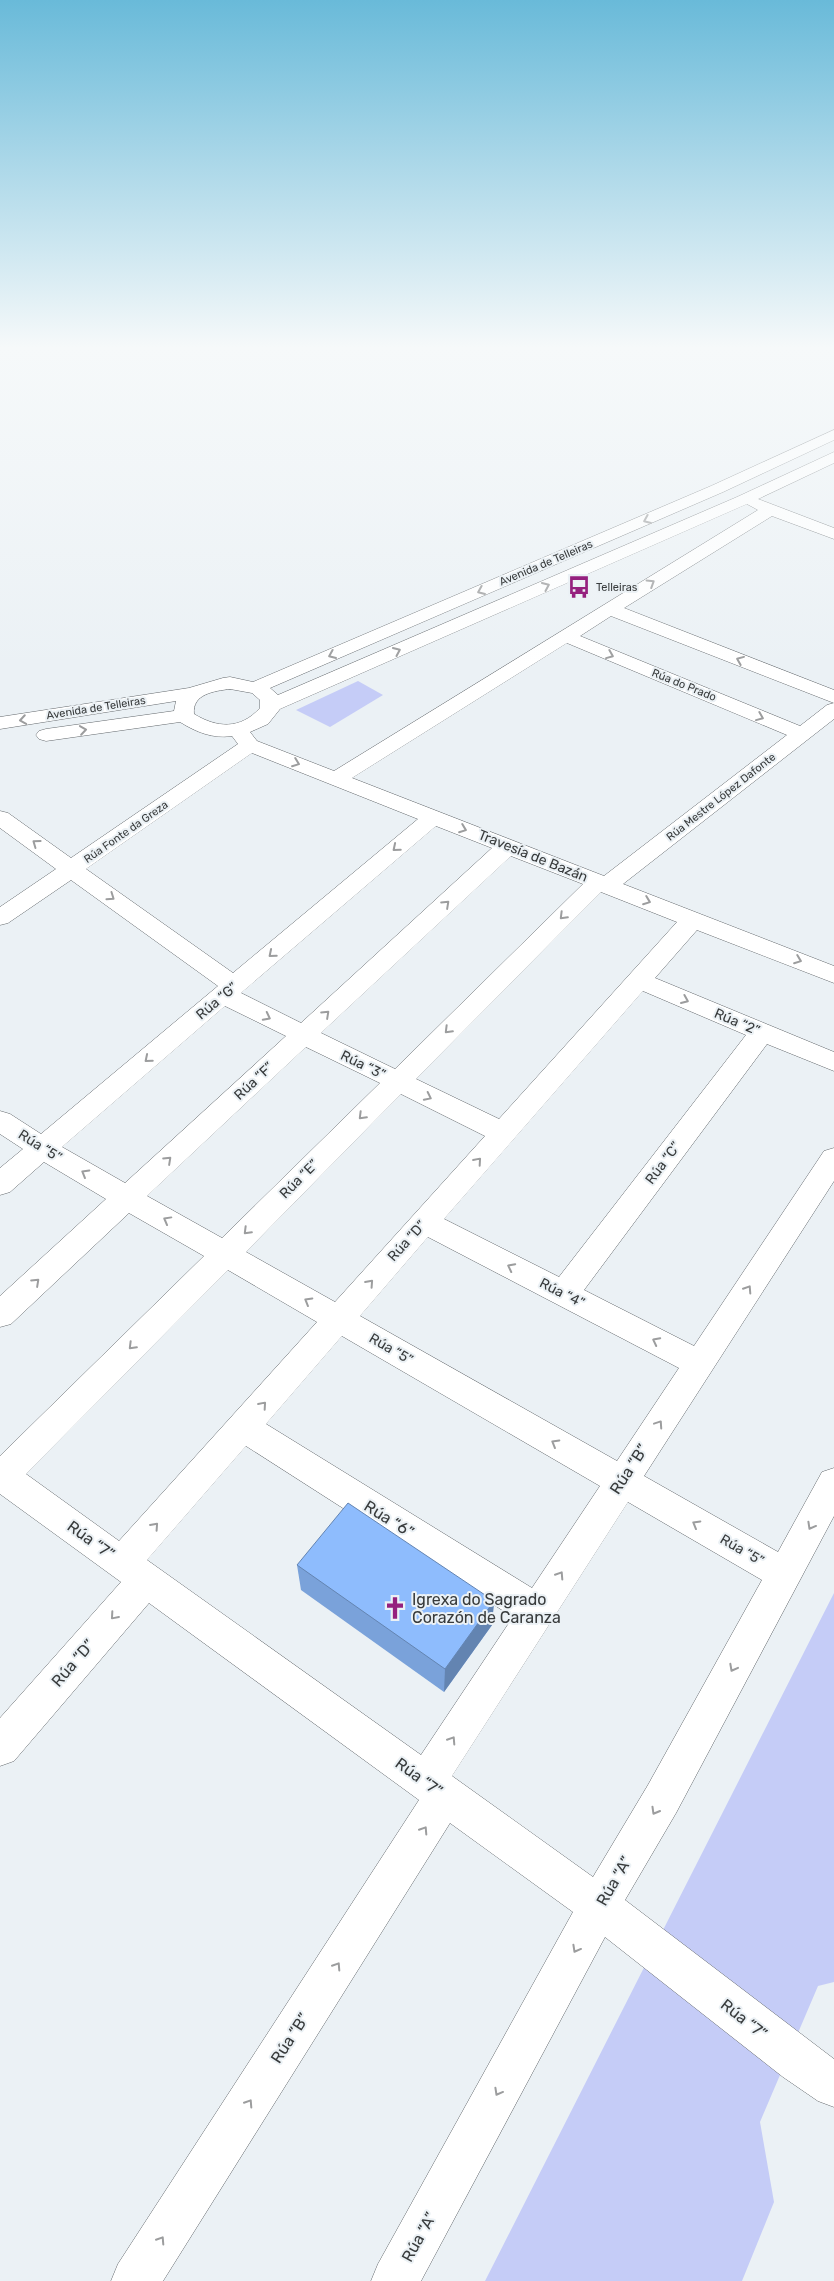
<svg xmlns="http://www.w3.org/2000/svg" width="834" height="2281" font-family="Rubik,sans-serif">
<rect width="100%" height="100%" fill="#ebf1f5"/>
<g fill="#c5ccf7">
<path d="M358 681 383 695 330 727 296 710Z"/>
<path d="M834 1593V1982L818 1986 760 2122 774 2202 742 2281H485Z"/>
</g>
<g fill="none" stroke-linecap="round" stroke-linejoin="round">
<defs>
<path id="street" d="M834 430V440L723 492 270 688 278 695 737 497 834 452V463L758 499 834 528V539L772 516 624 608 834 690V703L611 616 580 636 800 726 827 705 834 703V719L623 884 834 966V983L697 930 655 978 834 1052V1071L767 1044 584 1290 694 1346 824 1151 834 1148V1181L644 1476 778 1552 822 1472 834 1468V1516L676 1813 625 1900 834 2059V2107L818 2101 783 2077 605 1937 421 2281H371L378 2264 573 1912 450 1823 163 2281H111L118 2264 419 1800 149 1603 14 1761 0 1766V1718L121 1582 0 1494V1456L204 1256 129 1213 11 1324 0 1327V1296L106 1199 44 1162 10 1192 0 1195V1168L23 1149 0 1134V1111L10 1114 41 1134 218 986 71 880 8 923 0 925V907L56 869 0 828V811L8 813 71 858 238 744 232 736C213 739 196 732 180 722L46 741 39 739 36 735 39 731 46 729 174 711 176 701 0 729V717L189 688 223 678 230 677 253 682 711 486ZM747 504 758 510 334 771 257 741 250 732 268 724 280 709ZM567 643 787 735 604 876 352 778ZM230 689 252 693 260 700V708C240 730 217 728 194 714 192 694 214 691 230 689ZM252 753 418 819 233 973 86 869ZM436 826 492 848 301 1023 241 993ZM511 856 583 884 395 1069 321 1033ZM601 892 677 922 499 1119 416 1079ZM643 991 746 1035 559 1277 444 1219ZM225 1006 286 1036 125 1183 62 1147ZM306 1047 380 1083 222 1238 147 1196ZM401 1094 485 1136 335 1302 246 1252ZM428 1237 679 1368 617 1461 360 1316ZM228 1270 317 1322 119 1541 26 1474ZM342 1336 600 1486 532 1588 266 1424ZM246 1446 513 1617 421 1755 147 1560ZM628 1502 762 1580 648 1785 593 1877 452 1776Z"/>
</defs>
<use href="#street" stroke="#63686c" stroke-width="1"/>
<use href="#street" fill="#fff" fill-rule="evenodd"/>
</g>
<path fill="#7aa2da" d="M297 1565 494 1601 492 1625 444 1692 301 1590Z"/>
<path fill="#6384b1" d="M494 1601 492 1625 444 1692 445 1669Z"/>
<path fill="#8ebcfd" stroke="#6384b1" d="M348 1503 494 1601 445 1669 297 1565Z"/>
<defs><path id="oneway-chevron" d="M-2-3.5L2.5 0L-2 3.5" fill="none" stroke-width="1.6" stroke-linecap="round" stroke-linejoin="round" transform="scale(1.25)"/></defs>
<g stroke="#9c9d9e">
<use href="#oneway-chevron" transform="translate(647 520) rotate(157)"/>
<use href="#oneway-chevron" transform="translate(651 583) rotate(-32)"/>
<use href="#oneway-chevron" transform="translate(546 586) rotate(-24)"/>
<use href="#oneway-chevron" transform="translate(481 591) rotate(157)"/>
<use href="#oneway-chevron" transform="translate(397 651) rotate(-24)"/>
<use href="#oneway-chevron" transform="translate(332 655) rotate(157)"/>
<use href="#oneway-chevron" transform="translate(610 655) rotate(22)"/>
<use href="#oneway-chevron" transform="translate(740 660) rotate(-158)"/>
<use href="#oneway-chevron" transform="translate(760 717) rotate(22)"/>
<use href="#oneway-chevron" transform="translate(23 720) rotate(171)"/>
<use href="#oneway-chevron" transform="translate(83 730) rotate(-8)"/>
<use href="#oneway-chevron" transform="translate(296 763) rotate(21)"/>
<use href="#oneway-chevron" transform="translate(463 829) rotate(21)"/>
<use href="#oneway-chevron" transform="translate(36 843) rotate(-144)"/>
<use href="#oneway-chevron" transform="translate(396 848) rotate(140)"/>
<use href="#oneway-chevron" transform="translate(111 897) rotate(35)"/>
<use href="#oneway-chevron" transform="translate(647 901) rotate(21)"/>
<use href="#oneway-chevron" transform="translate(446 904) rotate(-43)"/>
<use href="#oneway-chevron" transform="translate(563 916) rotate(135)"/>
<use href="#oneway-chevron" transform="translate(272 954) rotate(140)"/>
<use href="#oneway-chevron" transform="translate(798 960) rotate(21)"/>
<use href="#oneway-chevron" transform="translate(685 1000) rotate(23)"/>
<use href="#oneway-chevron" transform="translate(326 1014) rotate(-43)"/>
<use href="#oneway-chevron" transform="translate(267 1017) rotate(27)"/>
<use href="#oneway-chevron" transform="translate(448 1030) rotate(135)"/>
<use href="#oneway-chevron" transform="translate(148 1059) rotate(140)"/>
<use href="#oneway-chevron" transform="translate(428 1097) rotate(26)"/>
<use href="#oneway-chevron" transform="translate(362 1116) rotate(135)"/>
<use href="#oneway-chevron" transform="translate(168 1160) rotate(-43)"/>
<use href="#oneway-chevron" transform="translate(478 1161) rotate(-49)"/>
<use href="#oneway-chevron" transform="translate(85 1173) rotate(-150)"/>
<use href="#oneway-chevron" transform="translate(167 1220) rotate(-151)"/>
<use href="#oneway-chevron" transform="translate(247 1231) rotate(135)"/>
<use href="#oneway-chevron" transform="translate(511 1267) rotate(-153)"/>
<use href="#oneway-chevron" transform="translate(36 1282) rotate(-43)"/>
<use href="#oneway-chevron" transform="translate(370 1283) rotate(-48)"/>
<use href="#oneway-chevron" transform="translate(748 1289) rotate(-57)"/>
<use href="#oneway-chevron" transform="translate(308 1301) rotate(-150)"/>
<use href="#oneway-chevron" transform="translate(656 1341) rotate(-153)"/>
<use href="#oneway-chevron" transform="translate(132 1346) rotate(135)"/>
<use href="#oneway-chevron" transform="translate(263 1405) rotate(-49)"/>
<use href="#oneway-chevron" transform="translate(659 1424) rotate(-56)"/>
<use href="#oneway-chevron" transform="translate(555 1443) rotate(-150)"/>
<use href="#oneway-chevron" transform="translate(696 1524) rotate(-150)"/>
<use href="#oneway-chevron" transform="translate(155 1526) rotate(-48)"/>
<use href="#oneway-chevron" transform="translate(811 1526) rotate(119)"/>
<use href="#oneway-chevron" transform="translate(560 1575) rotate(-57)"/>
<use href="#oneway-chevron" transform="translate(114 1616) rotate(131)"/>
<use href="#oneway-chevron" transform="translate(733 1668) rotate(118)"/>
<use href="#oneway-chevron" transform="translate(452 1740) rotate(-57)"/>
<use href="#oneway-chevron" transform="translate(655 1811) rotate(120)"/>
<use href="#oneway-chevron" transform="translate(424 1830) rotate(-57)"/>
<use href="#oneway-chevron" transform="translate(576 1949) rotate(119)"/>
<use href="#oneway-chevron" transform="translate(337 1966) rotate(-57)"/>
<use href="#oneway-chevron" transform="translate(498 2092) rotate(119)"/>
<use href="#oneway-chevron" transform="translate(249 2103) rotate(-57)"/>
<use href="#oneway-chevron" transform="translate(161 2240) rotate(-57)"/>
</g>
<linearGradient id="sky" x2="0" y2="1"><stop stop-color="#69bad9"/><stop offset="0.52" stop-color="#f6f9fa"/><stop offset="1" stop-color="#f6f9fa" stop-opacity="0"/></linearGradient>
<rect width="834" height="668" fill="url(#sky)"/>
<defs>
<symbol id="bus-bare" viewBox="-9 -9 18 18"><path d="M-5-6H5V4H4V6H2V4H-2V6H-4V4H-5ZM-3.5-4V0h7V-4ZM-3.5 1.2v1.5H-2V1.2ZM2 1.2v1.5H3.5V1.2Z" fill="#95207e" stroke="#ebf1f5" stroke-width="2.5" paint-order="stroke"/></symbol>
<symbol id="church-bare" viewBox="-9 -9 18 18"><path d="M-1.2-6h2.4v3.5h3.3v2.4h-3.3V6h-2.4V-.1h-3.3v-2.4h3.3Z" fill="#95207e" stroke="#ebf1f5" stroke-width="2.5" paint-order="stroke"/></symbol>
</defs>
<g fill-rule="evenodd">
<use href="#bus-bare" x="563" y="571" width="32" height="32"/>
<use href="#church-bare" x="379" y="1592" width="32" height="32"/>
</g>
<g text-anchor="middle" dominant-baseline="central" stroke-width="4" stroke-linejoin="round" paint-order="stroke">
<g font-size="11" fill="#383b3c" stroke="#ebf1f5">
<text transform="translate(546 563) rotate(-23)">Avenida de Telleiras</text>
<text transform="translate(684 685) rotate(22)">Rúa do Prado</text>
<text transform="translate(96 708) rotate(-9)">Avenida de Telleiras</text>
<text transform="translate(721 797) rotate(-38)">Rúa Mestre López Dafonte</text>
<text transform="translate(126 832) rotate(-35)">Rúa Fonte da Greza</text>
</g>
<g font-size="11" fill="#383b3c" stroke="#ebf1f5" text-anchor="start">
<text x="596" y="587">Telleiras</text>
</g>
<g font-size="14" fill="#383b3c" stroke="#ebf1f5">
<text transform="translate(533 856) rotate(22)">Travesía de Bazán</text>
<text transform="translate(217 1001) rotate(-40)">Rúa “G”</text>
<text transform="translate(737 1022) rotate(23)">Rúa “2”</text>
<text transform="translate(363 1065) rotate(26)">Rúa “3”</text>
<text transform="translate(254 1081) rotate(-43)">Rúa “F”</text>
<text transform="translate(40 1146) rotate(32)">Rúa “5”</text>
<text transform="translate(663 1163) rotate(-53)">Rúa “C”</text>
<text transform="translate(299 1179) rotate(-45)">Rúa “E”</text>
<text transform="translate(407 1241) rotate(-48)">Rúa “D”</text>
<text transform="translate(562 1293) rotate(27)">Rúa “4”</text>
<text transform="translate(391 1349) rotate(30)">Rúa “5”</text>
<text transform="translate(742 1550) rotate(30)">Rúa “5”</text>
</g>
<g font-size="16" fill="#383b3c" stroke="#ebf1f5">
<text transform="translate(629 1469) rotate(-57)">Rúa “B”</text>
<text transform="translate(389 1519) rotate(32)">Rúa “6”</text>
<text transform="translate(91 1540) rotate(36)">Rúa “7”</text>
<text transform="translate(73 1663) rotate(-49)">Rúa “D”</text>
<text transform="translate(419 1777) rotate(36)">Rúa “7”</text>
<text transform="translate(614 1881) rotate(-60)">Rúa “A”</text>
<text transform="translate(744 2019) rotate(38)">Rúa “7”</text>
<text transform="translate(290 2038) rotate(-57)">Rúa “B”</text>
<text transform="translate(419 2237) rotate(-61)">Rúa “A”</text>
</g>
<g font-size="16" fill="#383b3c" stroke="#ebf1f5" text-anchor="start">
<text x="412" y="1599">Igrexa do Sagrado<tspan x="412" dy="18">Corazón de Caranza</tspan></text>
</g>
</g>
</svg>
